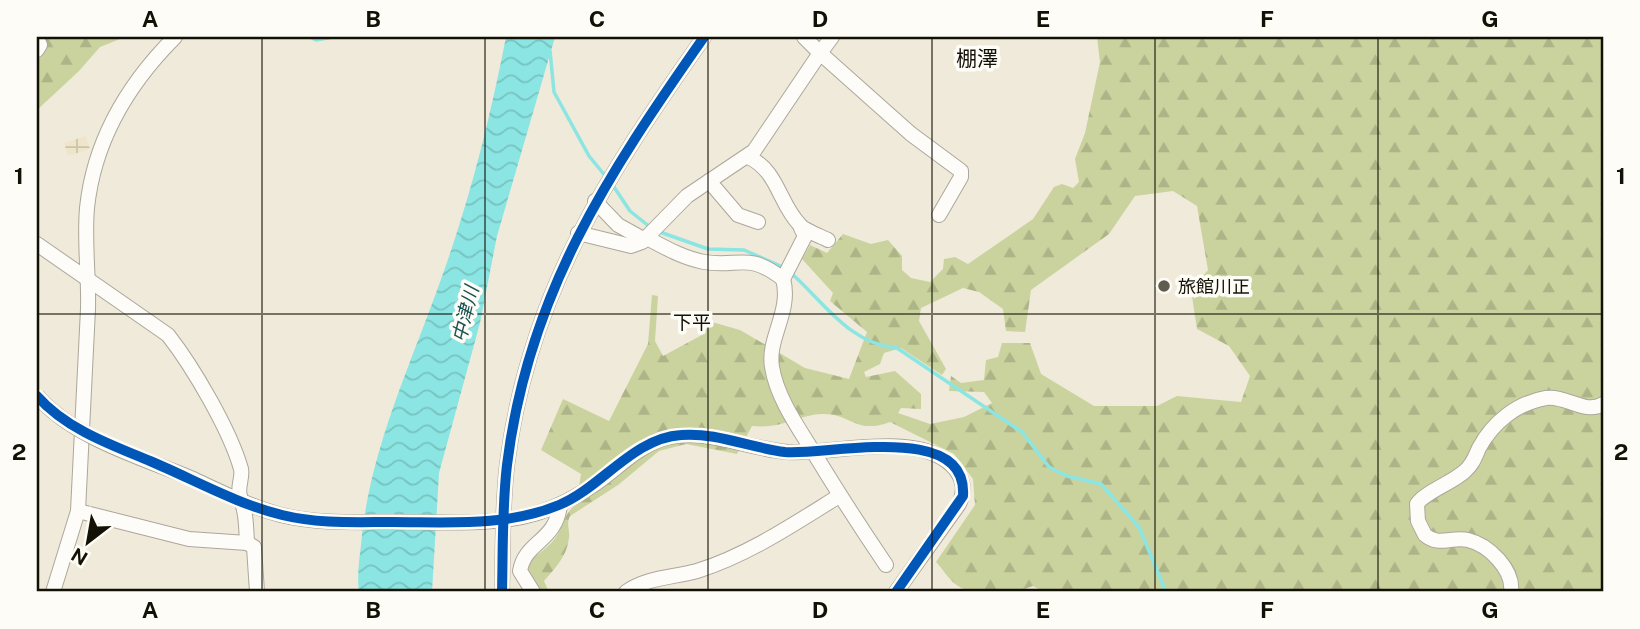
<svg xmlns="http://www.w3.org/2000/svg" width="1640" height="629" font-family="'Public Sans','Noto Sans JP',sans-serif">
<defs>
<pattern id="industrial-grid" width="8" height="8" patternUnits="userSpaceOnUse" patternTransform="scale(1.75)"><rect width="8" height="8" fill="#efe5ca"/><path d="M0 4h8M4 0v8" fill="none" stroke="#ccc3ac"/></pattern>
<pattern id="forest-firs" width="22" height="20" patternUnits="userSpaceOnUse" patternTransform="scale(1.75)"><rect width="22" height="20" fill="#cad39e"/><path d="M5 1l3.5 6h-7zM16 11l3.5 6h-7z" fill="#adb487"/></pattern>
<pattern id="water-waves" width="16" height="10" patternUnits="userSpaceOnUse" patternTransform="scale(1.75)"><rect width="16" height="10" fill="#8be5e2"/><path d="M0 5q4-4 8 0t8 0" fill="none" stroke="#77c3c0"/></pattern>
</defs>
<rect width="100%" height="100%" fill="#f0eada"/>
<path fill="url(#industrial-grid)" d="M86 136 90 149 68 156 64 143Z"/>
<g fill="url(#forest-firs)" fill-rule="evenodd">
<path d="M37 37H125L100 47 79 71 37 110Z"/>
<path d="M1097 37H1603V592H1044L1033 586C1012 594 973 599 954 583 947 577 942 568 936 562L975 505 973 479 954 454 890 422C855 435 851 413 822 414 797 415 784 429 752 426L737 454 686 444 659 451 618 485 570 516C566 524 570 529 569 538 567 556 556 567 544 581L549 592H541L527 570 529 561C541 552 555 543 561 528 567 517 565 513 576 505L581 474 541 450 563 399 609 421 648 344 652 295 658 296 655 341 663 356 702 335 712 322 740 330 805 368 849 379 867 332 830 301 833 293 802 259 810 245 827 253 843 234 871 244 888 240 902 256V270L911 278 930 282 943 269 944 259 955 257 968 264 1033 219 1054 187 1062 184 1073 188 1079 182 1075 159 1085 133 1100 62ZM1173 191 1197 206 1208 270 1191 290 1197 329 1229 346 1250 376 1241 402 1177 396 1157 406H1094L1041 374 1030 343H1002L998 357 986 360 984 380 961 383 951 376 949 391 984 392 992 403 964 417 930 424 898 413 901 408 921 409V394L895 371 866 377 864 372 880 364 884 353 901 348 942 375 946 369 919 321 921 308 963 288 979 292 1003 309 1006 331 1025 332 1031 290 1109 234 1135 196Z"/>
</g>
<path fill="url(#water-waves)" d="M506 37H555L497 236 480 323 439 473 432 592H359C357 576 359 561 361 545 369 452 409 369 440 282 469 203 490 119 506 37Z"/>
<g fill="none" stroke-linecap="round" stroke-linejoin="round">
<g stroke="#8be5e2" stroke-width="3.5">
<path d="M310 37 316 40 333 37"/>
<path d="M550 51 554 92 589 156 607 178"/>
<path d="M612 184 630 211 650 227"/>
<path d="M657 231 708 249 744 250 785 268"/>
<path d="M791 273C824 302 849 344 897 348L1022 432 1049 467 1067 476 1101 484 1139 527 1166 592"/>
</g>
<defs>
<g id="minor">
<path d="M804 37 820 53 832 37"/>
<path d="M37 39 40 45 37 50"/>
<path d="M748 157C778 170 779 204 800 225 804 230 820 236 828 240"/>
<path d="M709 181 738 215 758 222"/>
<path d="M595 201 618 225 645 240"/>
<path d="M578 233 631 246 642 242 687 196 754 151 820 53 911 134 961 171V177L939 215"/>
<path d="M647 238C666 248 683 258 704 262 739 268 747 251 783 279L805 236 801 228"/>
<path d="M37 244 168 335C193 367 230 430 241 469 243 477 237 488 240 496 246 513 246 523 247 543L189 539 78 511 53 592"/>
<path d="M783 279C792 311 767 338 772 367 777 398 798 427 814 453 837 491 861 528 886 565"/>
<path d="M193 479C221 492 251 507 281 515 318 524 355 522 392 522 426 522 460 524 493 521 528 519 563 506 592 486 615 471 635 448 662 439 703 426 746 449 788 452 834 455 924 428 956 470 964 481 965 491 959 504L896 592"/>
<path d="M78 511C82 443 85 376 88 309 89 275 84 242 87 208 94 141 128 84 175 37"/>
<path d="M247 543 254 547 257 592"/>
<path d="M502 592C503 550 502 507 507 465 528 294 608 174 704 37"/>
<path d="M533 592 520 571C525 541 556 542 560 505"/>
<path d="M626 592C648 577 671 578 697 571 748 555 794 524 839 496"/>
<path d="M1511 592C1514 570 1489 545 1468 540 1452 536 1439 547 1425 535L1418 521 1417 504C1425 492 1452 483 1465 471 1473 464 1475 457 1479 448 1493 422 1517 403 1546 398 1566 395 1585 415 1603 404"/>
</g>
</defs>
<use href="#minor" stroke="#aca79b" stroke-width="16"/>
<use href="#minor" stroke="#fdfcf9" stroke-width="14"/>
<defs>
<path id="minor-bridge" d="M37 396C75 439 141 457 193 479"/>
</defs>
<use href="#minor-bridge" stroke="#aca79b" stroke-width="16" stroke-linecap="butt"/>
<use href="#minor-bridge" stroke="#fdfcf9" stroke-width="14"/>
<defs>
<g id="cycleway">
<path d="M37 396C66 429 111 445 150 461 193 479 237 504 282 515 319 524 355 522 392 522 449 522 506 527 559 505 601 488 633 438 681 435 716 432 751 448 785 452 827 456 968 420 963 496L896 592"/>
<path d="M502 592C503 550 502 507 507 465 528 294 608 174 704 37"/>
</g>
</defs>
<use href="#cycleway" stroke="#fefcf6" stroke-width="15"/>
<use href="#cycleway" stroke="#0057b8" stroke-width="10"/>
</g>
<path fill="none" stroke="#131006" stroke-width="2" stroke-opacity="0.55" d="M262 37V592M485 37V592M708 37V592M932 37V592M1155 37V592M1378 37V592M37 314H1603"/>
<circle fill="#605c50" stroke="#fefcf6" stroke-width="2.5" cx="1164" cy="286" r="7"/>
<g text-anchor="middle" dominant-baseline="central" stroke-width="7" stroke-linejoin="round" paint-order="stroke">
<g font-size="18" fill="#131006" stroke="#fefcf6" text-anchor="start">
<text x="1178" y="286">旅館川正</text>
</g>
<g font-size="19" font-style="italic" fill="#175051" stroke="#fefcf6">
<text transform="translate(465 314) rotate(-76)">中津川</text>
</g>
<g font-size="19" fill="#131006" stroke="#fefcf6">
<text x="692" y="322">下平</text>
</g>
<g font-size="21" fill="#131006" stroke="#fefcf6">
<text x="977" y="58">棚澤</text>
</g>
</g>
<rect width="1640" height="629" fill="none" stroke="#fefcf6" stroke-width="77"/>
<g transform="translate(88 542) rotate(211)" stroke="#fefcf6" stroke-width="5" paint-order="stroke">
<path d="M0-5L12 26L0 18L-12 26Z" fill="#131006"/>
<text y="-10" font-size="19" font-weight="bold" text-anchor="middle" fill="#131006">N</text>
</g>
<rect x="38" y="38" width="1564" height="552" fill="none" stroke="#131006" stroke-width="2.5"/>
<g font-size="23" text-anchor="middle" font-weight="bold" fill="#131006">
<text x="150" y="27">A</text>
<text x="373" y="27">B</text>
<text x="597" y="27">C</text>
<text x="820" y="27">D</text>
<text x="1043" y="27">E</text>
<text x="1267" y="27">F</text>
<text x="1490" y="27">G</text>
<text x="19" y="184">1</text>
<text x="1621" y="184">1</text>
<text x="19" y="460">2</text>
<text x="1621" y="460">2</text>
<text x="150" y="618">A</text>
<text x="373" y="618">B</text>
<text x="597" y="618">C</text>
<text x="820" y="618">D</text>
<text x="1043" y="618">E</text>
<text x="1267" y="618">F</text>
<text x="1490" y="618">G</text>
</g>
</svg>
